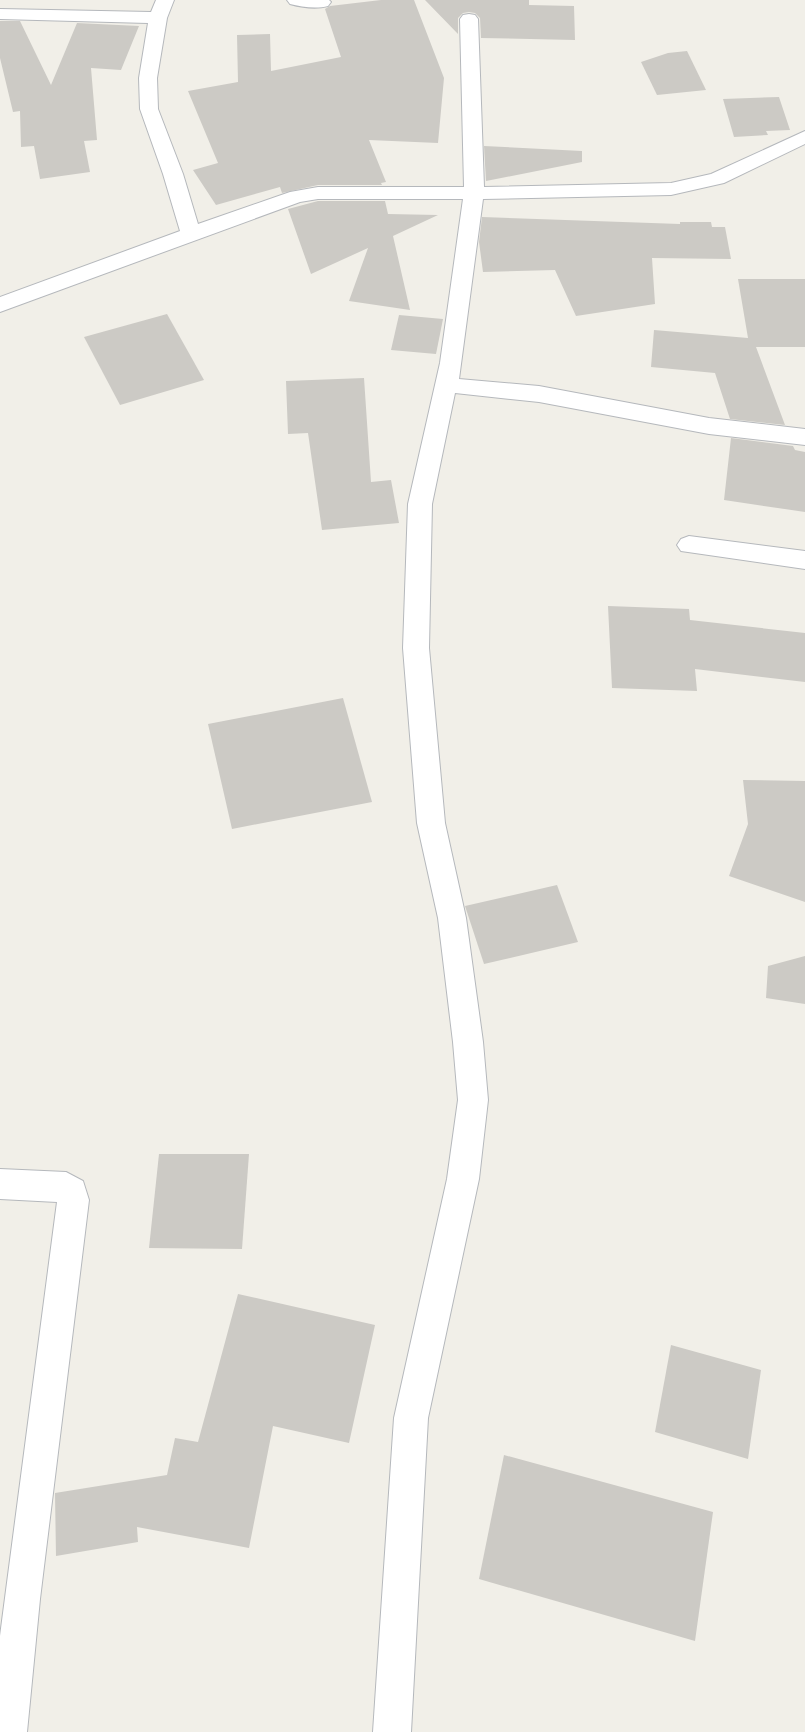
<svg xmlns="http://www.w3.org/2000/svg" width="805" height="1732" font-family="'Fira Sans Condensed',sans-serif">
<rect width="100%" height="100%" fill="#f1efe8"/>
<g fill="#cccac5">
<path d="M381 0H414L444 78 438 143 369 140 386 182 381 183 382 185H318L282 193 280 187 216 205 193 170 218 163 188 91 238 82 237 35 270 34 271 71 341 57 325 9 330 6Z"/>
<path d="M425 0H529V5L574 6 575 40 481 38 480 18 475 13 469 12 463 13 458 18V34Z"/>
<path d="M0 21H20L51 85 77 23 139 26 121 70 91 68 97 140 84 141 90 172 40 179 34 146 21 147 20 111 13 112 0 58Z"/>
<path d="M687 51 706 90 657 95 641 62 668 53Z"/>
<path d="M779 97 790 130 766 131 768 135 734 137 723 99Z"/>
<path d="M484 146 582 151V162L486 181Z"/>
<path d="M318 201H385L388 214 438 215 393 236 410 310 349 301 368 248 311 274 288 209Z"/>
<path d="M482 217 680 224V222H711L712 227H725L731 259 652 258 655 304 576 316 555 270 483 272 479 242Z"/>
<path d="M738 279H805V347H756L785 425 730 419 715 373 651 367 654 330 748 338Z"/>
<path d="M167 314 204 380 120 405 84 337Z"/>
<path d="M399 315 443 319 436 354 391 350Z"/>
<path d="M364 378 371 482 391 480 399 523 322 530 308 433 288 434 286 381Z"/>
<path d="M731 438 793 446 795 450 805 452V512L724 500Z"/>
<path d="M608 606 689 609 690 620 805 633V682L695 669 697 691 612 688Z"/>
<path d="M343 698 372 802 232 829 208 724Z"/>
<path d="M743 780 805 781V902L729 876 748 824Z"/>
<path d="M557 885 578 942 484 964 465 906Z"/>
<path d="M805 956V1004L766 998 768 966Z"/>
<path d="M159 1154H249L242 1249 149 1248Z"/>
<path d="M238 1294 375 1325 349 1443 273 1426 249 1548 137 1527 138 1542 56 1556 55 1493 167 1475 175 1438 198 1442Z"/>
<path d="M671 1345 761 1370 748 1459 655 1432Z"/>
<path d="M504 1455 713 1512 695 1641 479 1579Z"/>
</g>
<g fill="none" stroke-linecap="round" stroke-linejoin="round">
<defs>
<g id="minor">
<path d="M156 0H174L167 18 157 78 158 109 183 174 198 224 290 192 318 187H464L460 19 463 15 469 14 475 15 478 19 484 187 671 183 711 174 805 131V144L724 183 671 195 483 199 459 379 539 386 709 418 805 429V445L709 434 539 402 455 393 432 504 429 648 445 823 466 918 483 1042 488 1100 479 1179 428 1418 411 1732H373L394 1418 447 1179 458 1100 453 1042 438 918 417 823 403 648 408 504 440 363 463 199H318L300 202 0 312V297L180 231 163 174 140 109 139 78 148 23 0 19V9L151 12Z"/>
<path d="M287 0H329L331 2 328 6C317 9 301 7 290 4Z"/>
<path d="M689 536 805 551V569L681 551 677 545 681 539Z"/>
<path d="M0 1169 66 1172 83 1181 89 1200 40 1599 27 1732H0V1636L57 1202 0 1199Z"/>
</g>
</defs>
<use href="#minor" stroke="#b5b8bc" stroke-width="2"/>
<use href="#minor" fill="#fff" fill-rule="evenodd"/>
</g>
</svg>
